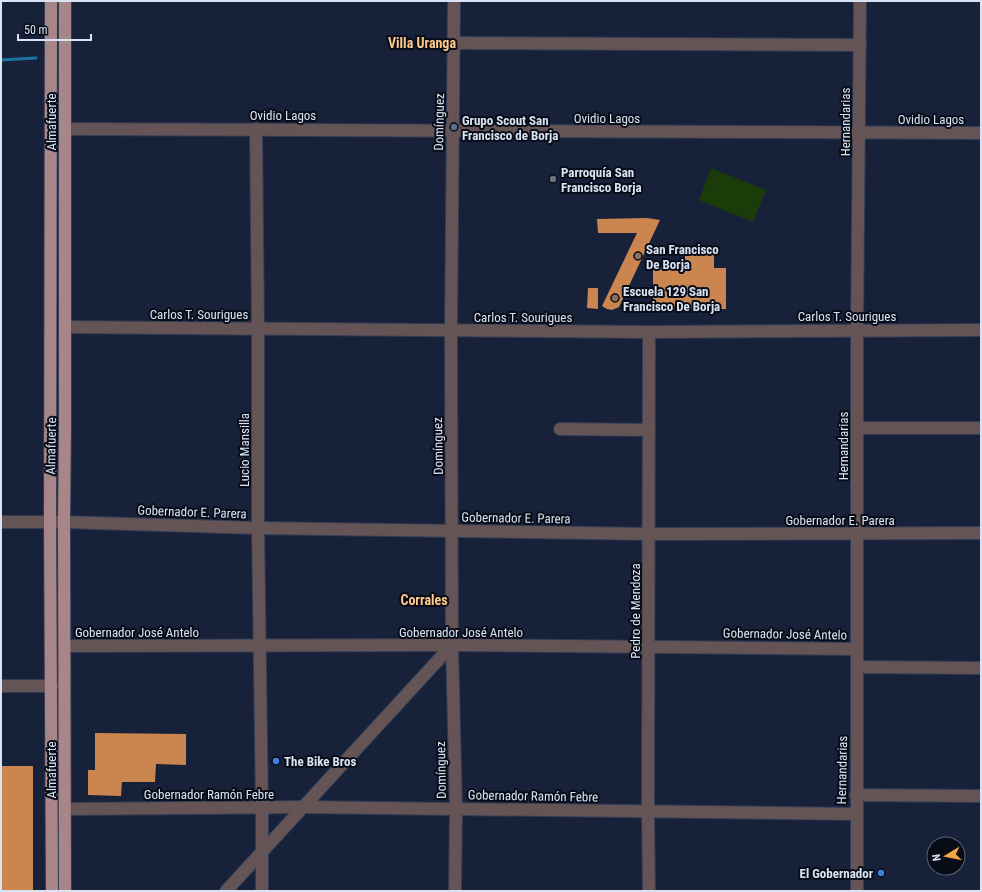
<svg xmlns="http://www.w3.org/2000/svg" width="982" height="892" font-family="'Roboto Condensed',sans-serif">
<rect width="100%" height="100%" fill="#17223a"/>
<path fill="#1b3b09" d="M711 168 766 190 753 222 699 200Z"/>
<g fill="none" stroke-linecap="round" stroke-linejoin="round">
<path stroke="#1d72a4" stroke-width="3" d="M1 60 36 58"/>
</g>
<g fill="#cb864f">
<path d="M647 218 660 220 619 307 612 310 607 309 602 306 637 233H598L597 219Z"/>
<path d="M685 252H714V268H726V309H653V267L685 266Z"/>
<path d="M588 288H598V309L587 308Z"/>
<path d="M95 733 186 734V765L156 764 155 782H122L121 796 88 795V770H95Z"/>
<rect x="1" y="766" width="32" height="125"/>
</g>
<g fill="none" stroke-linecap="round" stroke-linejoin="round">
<defs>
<g id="minor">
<path d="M454 1 451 330 452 645 456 809 455 891"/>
<path d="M454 43 860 45"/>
<path d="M65 129 981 133"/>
<path d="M256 129 258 328V528L262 808V891"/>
<path d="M65 327 649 332 981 330"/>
<path d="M649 332 648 812 649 891"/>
<path d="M857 428H981"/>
<path d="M560 429 649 430"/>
<path d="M1 522H64L258 528 649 534 981 533"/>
<path d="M65 646 452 645 857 649"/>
<path d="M857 667 981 668"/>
<path d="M1 686H52"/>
<path d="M856 795 981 796"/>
<path d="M65 809 302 807 856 814"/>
<path d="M226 891 452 645"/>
<path d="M857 891V330L860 1"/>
</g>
<g id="major">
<path d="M51 1 50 522 52 891"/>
<path d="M65 1V425L64 522 65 891"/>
</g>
</defs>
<use href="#minor" stroke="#323d54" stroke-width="14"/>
<use href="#major" stroke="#323d54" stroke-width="14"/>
<use href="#minor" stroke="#655456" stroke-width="12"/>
<use href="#major" stroke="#a78588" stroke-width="12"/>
</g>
<circle fill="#5c6f8a" stroke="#070c17" stroke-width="1.5" cx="454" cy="127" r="4"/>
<circle fill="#6b7280" stroke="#070c17" stroke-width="1.5" cx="553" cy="179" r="4"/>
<g fill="#8d6e63" stroke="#070c17" stroke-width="1.5">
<circle cx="638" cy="256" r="4"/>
<circle cx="615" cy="298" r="4"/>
</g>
<g fill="#3f7fe0" stroke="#070c17" stroke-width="1.5">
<circle cx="276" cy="761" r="4"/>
<circle cx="881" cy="873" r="4"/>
</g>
<g text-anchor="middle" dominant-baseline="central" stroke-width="4" stroke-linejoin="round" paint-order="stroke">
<g font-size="13" fill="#dae3f3" stroke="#070c17">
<text x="283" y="115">Ovidio Lagos</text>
<text x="607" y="118">Ovidio Lagos</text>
<text x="931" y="119">Ovidio Lagos</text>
<text transform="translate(51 122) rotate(-90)">Almafuerte</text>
<text transform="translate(439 122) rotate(-89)">Domínguez</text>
<text transform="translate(845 122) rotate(-90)">Hernandarias</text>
<text x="199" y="314">Carlos T. Sourigues</text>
<text x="847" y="316">Carlos T. Sourigues</text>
<text x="523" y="317">Carlos T. Sourigues</text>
<text transform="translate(51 446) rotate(-89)">Almafuerte</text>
<text transform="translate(438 446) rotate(-91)">Domínguez</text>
<text transform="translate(843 446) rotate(-90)">Hernandarias</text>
<text transform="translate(244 450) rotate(-90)">Lucio Mansilla</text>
<text transform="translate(192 512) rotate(2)">Gobernador E. Parera</text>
<text transform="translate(516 518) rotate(1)">Gobernador E. Parera</text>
<text x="840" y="520">Gobernador E. Parera</text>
<text transform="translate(635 611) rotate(-90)">Pedro de Mendoza</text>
<text x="137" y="632">Gobernador José Antelo</text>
<text x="461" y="632">Gobernador José Antelo</text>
<text transform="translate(785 634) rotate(1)">Gobernador José Antelo</text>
<text transform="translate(51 770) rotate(-90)">Almafuerte</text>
<text transform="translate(441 770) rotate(-91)">Domínguez</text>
<text transform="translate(842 770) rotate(-89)">Hernandarias</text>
<text x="209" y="794">Gobernador Ramón Febre</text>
<text transform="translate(533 796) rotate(1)">Gobernador Ramón Febre</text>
</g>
<g font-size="13" font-weight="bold" fill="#dae3f3" stroke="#070c17" text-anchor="start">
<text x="462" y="120">Grupo Scout San<tspan x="462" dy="15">Francisco de Borja</tspan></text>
<text x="561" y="172">Parroquía San<tspan x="561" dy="15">Francisco Borja</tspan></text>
<text x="646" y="249">San Francisco<tspan x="646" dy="15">De Borja</tspan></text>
<text x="623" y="291">Escuela 129 San<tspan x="623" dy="15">Francisco De Borja</tspan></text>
<text x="284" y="761">The Bike Bros</text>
<text x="873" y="873" text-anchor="end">El Gobernador</text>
</g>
<g font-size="14" font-weight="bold" fill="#ffc98b" stroke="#070c17">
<text x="422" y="43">Villa Uranga</text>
<text x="424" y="600">Corrales</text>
</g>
</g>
<rect width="982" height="892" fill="none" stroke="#dae3f3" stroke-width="4"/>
<g transform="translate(946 856) rotate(260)"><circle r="19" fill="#070c17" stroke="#5b626f"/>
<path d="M0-3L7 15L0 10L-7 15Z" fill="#f1a540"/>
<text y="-6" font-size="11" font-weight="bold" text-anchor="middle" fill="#dae3f3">N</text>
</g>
<path d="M18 34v6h73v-6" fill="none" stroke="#dae3f3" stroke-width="2"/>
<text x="24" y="34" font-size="12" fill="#dae3f3" stroke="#070c17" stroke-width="3" paint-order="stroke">50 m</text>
</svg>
